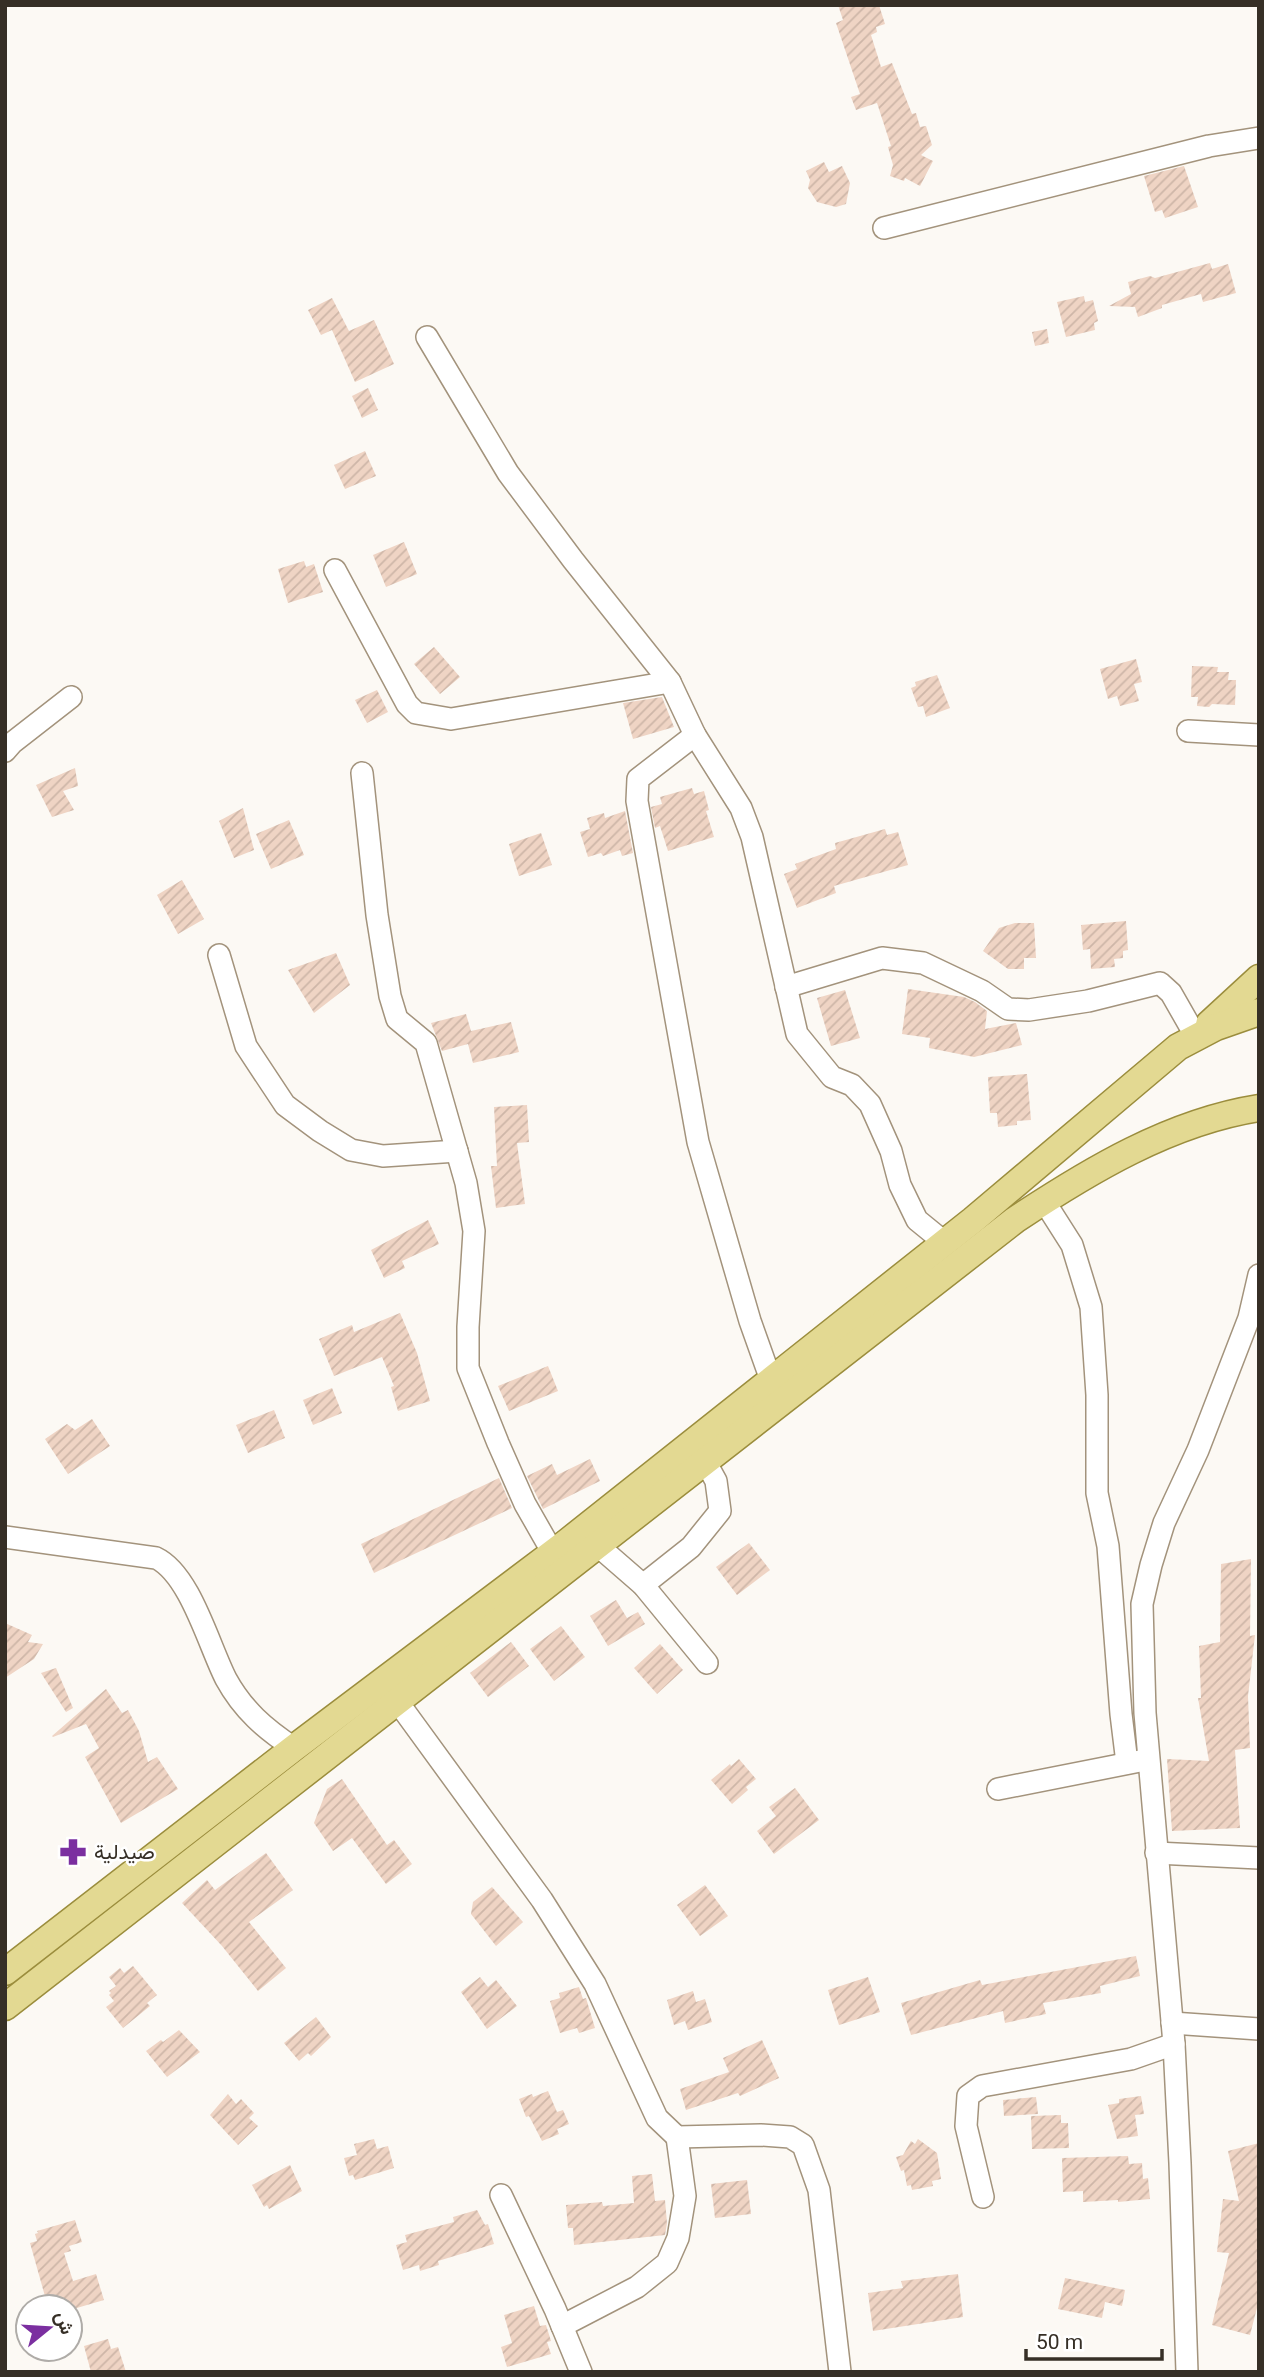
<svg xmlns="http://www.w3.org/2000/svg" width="1264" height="2377" font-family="Roboto,Vazirmatn,sans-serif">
<defs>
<pattern id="building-hatch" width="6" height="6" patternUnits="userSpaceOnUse" patternTransform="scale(1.75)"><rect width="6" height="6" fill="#efd4c4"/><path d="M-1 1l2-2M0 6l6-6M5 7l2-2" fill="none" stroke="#ceb6a8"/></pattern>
</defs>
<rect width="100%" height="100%" fill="#fcf9f4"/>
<g fill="url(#building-hatch)">
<path d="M838 5H879L885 24 876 27 877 32 871 35 881 67 892 63 912 114 916 113 920 127 926 126 932 145 921 155 933 161 920 186 905 178 904 181 890 176 893 165 888 147 891 146 877 103 856 110 851 97 860 94 836 23 843 20Z"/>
<path d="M824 162 829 172 842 166 850 183 846 204 836 207 817 202 808 188 810 180 806 171Z"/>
<path d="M1184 166 1198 207 1165 218 1162 210 1155 212 1144 176Z"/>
<path d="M1210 263 1212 269 1228 264 1236 293 1203 302 1201 294 1162 305V308L1138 317 1135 307 1109 306 1131 294 1128 282 1150 276 1155 278Z"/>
<path d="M1084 296 1085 302 1093 300 1098 321 1094 323 1095 330 1066 337 1057 302Z"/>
<path d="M332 298 349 331 374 320 394 364 355 382 332 330 321 335 308 310Z"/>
<path d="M1047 329 1049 343 1035 346 1032 332Z"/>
<path d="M368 388 378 410 362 418 352 396Z"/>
<path d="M365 451 376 476 345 489 334 465Z"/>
<path d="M404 542 417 574 386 587 373 555Z"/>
<path d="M304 561 306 567 314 564 323 592 288 603 278 569Z"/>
<path d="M434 647 460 677 440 694 414 664Z"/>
<path d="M1136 659 1142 682 1134 684 1139 701 1120 706 1117 696 1108 699 1100 669Z"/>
<path d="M1192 666 1218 667 1217 672H1229L1228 680H1236L1235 705 1212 704 1209 707 1197 706 1198 697H1191Z"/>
<path d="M937 675 950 708 926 717 923 706 918 707 911 688 916 686 915 682Z"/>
<path d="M377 690 388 712 367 723 355 700Z"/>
<path d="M662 697 674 727 633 739 623 703Z"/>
<path d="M75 768 78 786 63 791 74 810 52 817 36 785Z"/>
<path d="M692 788 694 794 704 791 709 810 706 811 714 837 668 851 660 826 655 828 651 807 662 804 660 797Z"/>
<path d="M243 808 254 850 234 858 219 821Z"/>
<path d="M625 811 633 853 622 856 620 850 603 856 601 853 588 857 580 832 590 829 587 818 604 813 605 818Z"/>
<path d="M289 820 304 855 271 869 256 834Z"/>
<path d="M885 829 887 835 898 832 908 865 834 886 836 893 797 908 784 874 797 869 795 864 836 849 835 843Z"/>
<path d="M541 833 552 865 519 876 509 844Z"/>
<path d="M182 880 204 919 178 934 157 895Z"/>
<path d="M1126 921 1128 950 1123 951V958L1114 959 1115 967 1091 969 1090 949 1083 950 1081 925Z"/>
<path d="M1015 923H1034L1036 958H1024V969H1008L983 951 999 928Z"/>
<path d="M336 953 350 985 314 1013 288 970Z"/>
<path d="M908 989 964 997 975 1002 987 1011 985 1029 1016 1023 1022 1045 974 1057 929 1048 930 1038 902 1034Z"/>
<path d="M845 990 860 1038 831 1046 817 998Z"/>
<path d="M466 1014 471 1031 511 1022 519 1052 473 1063 468 1044 442 1051 431 1023Z"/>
<path d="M1027 1074 1031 1120 1017 1121V1125L998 1127 997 1113H990L988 1077Z"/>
<path d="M527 1105 529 1142 517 1143 525 1204 496 1208 491 1166H497L494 1107Z"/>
<path d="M428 1220 439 1244 402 1261 405 1268 384 1278 371 1250Z"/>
<path d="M400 1313 417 1353 430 1401 398 1411 391 1387 394 1386 382 1357 334 1376 319 1339 352 1325 354 1332Z"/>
<path d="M548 1366 558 1391 509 1411 498 1386Z"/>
<path d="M332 1388 342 1413 313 1425 303 1400Z"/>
<path d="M274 1410 285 1438 248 1453 236 1425Z"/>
<path d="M92 1419 110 1446 68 1474 45 1439 67 1424 75 1430Z"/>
<path d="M590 1459 600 1481 543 1509 527 1476 552 1464 557 1475Z"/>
<path d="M499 1478 512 1508 374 1573 361 1544Z"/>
<path d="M749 1543 770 1570 737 1595 716 1567Z"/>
<path d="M1251 1559 1250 1636 1255 1635 1248 1696 1250 1748 1235 1750 1240 1828 1172 1831 1167 1759 1209 1761 1198 1698H1201L1199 1646 1220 1642 1221 1564Z"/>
<path d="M616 1600 627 1618 638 1612 645 1624 608 1646 590 1616Z"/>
<path d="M5 1623 32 1635 28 1642 43 1644 34 1659 5 1678Z"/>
<path d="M561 1626 585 1657 554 1681 530 1649Z"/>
<path d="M511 1642 529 1666 488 1697 470 1673Z"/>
<path d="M660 1644 683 1670 657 1694 634 1668Z"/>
<path d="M56 1668 73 1708 66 1712 41 1673Z"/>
<path d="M106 1689 122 1713 128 1710 139 1731 148 1762 157 1757 178 1789 121 1823 85 1757 99 1748 86 1724 53 1737 52 1736Z"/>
<path d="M739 1759 756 1779 746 1787 748 1790 732 1804 711 1780 730 1764 731 1766Z"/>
<path d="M342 1779 387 1845 394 1840 412 1864 386 1884 352 1838 333 1851 314 1823 327 1789Z"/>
<path d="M795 1788 819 1820 774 1854 757 1831 776 1816 769 1807Z"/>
<path d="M266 1853 293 1890 249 1922 286 1968 258 1991 222 1946 182 1903 207 1880 215 1890Z"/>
<path d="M705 1885 728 1916 700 1936 677 1905Z"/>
<path d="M492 1887 523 1922 496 1946 471 1914 473 1902Z"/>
<path d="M1136 1956 1140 1976 1100 1986 1101 1993 1043 2003 1046 2014 1005 2023 1003 2011 911 2035 901 2003 980 1980 982 1985Z"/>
<path d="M133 1966 157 1995 147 2003 150 2006 123 2028 106 2007 114 2001 109 1995 111 1993 109 1991 116 1986 109 1977 120 1968 124 1973Z"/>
<path d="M480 1977 488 1987 496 1980 517 2006 487 2029 461 1992Z"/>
<path d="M868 1977 880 2012 839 2025 828 1990Z"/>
<path d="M579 1987 583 1999 586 1998 595 2028 579 2033 577 2028 560 2033 550 2001 560 1998 559 1993Z"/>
<path d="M693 1991 696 2002 705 1999 712 2022 688 2030 685 2021 674 2025 667 2000Z"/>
<path d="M316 2017 331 2037 311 2056 308 2053 299 2061 284 2043Z"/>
<path d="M179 2030 200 2052 167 2077 146 2051 161 2040 163 2042Z"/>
<path d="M762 2040 779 2078 740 2096 738 2093 686 2110 680 2089 729 2072 723 2058Z"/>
<path d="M548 2091 557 2112 563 2110 569 2124 557 2129 559 2134 542 2141 529 2116 526 2117 519 2099 532 2094 533 2097Z"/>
<path d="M228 2094 236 2104 241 2099 254 2113 249 2118 258 2126 238 2145 210 2115Z"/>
<path d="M1141 2096 1144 2114 1135 2115 1138 2136 1117 2139 1108 2105 1119 2103V2099Z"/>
<path d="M1036 2097 1038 2114 1004 2116 1003 2100Z"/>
<path d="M1061 2115V2123H1068L1069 2148 1032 2149 1031 2116Z"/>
<path d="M374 2139 377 2149 388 2146 394 2168 355 2180 353 2175 349 2176 344 2158 357 2155 354 2144Z"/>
<path d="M918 2139 937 2153 941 2179 932 2181 933 2186 912 2190 911 2185 907 2186 904 2170 901 2171 896 2157 903 2155 911 2141 915 2144Z"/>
<path d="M1259 2143V2300L1250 2335 1212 2325 1229 2253 1217 2252 1223 2199 1239 2201 1228 2151Z"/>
<path d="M1128 2156 1129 2164 1142 2163 1143 2179 1148 2178 1150 2199 1118 2202V2200L1083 2202V2191L1063 2192 1062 2158Z"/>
<path d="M290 2165 302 2191 269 2209 267 2205 264 2207 252 2185Z"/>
<path d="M652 2174 655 2201 665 2200 667 2223 665 2235 574 2245 573 2228H568L566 2205 602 2202 603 2206 634 2203 632 2176Z"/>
<path d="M747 2180 751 2214 715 2218 711 2184Z"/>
<path d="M477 2210 485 2225 488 2224 494 2244 438 2261 439 2265 420 2271 419 2265 403 2270 396 2245 407 2242 405 2235 454 2222 453 2217Z"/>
<path d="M75 2220 82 2242 69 2246 71 2251 64 2253 73 2281 96 2274 104 2300 70 2310V2307H48L30 2243 37 2241 35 2234 38 2233 37 2231Z"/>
<path d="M958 2274 963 2317 873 2331 868 2293 903 2288 901 2281Z"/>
<path d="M1065 2278 1125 2290 1122 2306 1105 2302 1102 2318 1058 2309Z"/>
<path d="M534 2306 540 2326 546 2325 551 2341 547 2342 551 2354 507 2367 501 2347 512 2343 504 2315Z"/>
<path d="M108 2339 111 2349 118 2347 126 2372H91L84 2346Z"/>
</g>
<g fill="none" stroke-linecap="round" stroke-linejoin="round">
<defs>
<g id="minor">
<path d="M884 228 1209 146 1259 138"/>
<path d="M427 337 508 473 573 560 670 682 695 735 741 808 752 837 797 1034 832 1077 852 1085 870 1104 891 1151 900 1185 917 1220 944 1242"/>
<path d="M335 570 407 704 416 713 451 719 670 682"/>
<path d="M1188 731 1259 735"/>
<path d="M695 735 638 779 637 801 698 1142 750 1321 771 1380"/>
<path d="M5 751 12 743 71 697"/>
<path d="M362 773 377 915 390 996 397 1019 426 1043 466 1183 474 1231 468 1327V1368L498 1443 525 1504 553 1553"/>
<path d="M219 955 246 1046 285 1105 320 1131 351 1150 383 1156 457 1151"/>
<path d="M786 987 882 958 923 963 982 991 1008 1009 1029 1010 1088 1001 1160 983 1171 993 1195 1035"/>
<path d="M1044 1201 1072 1245 1091 1307 1097 1395V1493L1108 1546 1121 1714 1127 1763"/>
<path d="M5 1537 156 1558C190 1574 209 1646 226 1679 243 1710 265 1729 294 1748"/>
<path d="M597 1545 643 1585 707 1663"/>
<path d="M643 1585 691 1547 720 1511 716 1481 705 1461"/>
<path d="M397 1701 542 1900 595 1984 657 2118 677 2137 761 2135 790 2137 803 2145 819 2190 840 2372"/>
<path d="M998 1789 1140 1761"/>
<path d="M1156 1853 1259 1858"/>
<path d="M1172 2023 1259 2029"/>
<path d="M501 2195 555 2309 581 2372"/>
<path d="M983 2197 966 2126 968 2096 982 2086 1131 2059 1174 2044"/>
<path d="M562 2326 637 2287 667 2263 678 2238 685 2196 677 2137"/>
<path d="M1187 2372 1180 2163 1174 2044 1145 1713 1142 1604 1151 1565 1164 1523 1198 1450 1249 1318 1259 1275"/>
</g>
<g id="major">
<path d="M1209 1024 1259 978"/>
<path d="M5 1972 294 1748 566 1543 973 1220 1178 1047 1216 1027 1259 1012"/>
<path d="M5 2007 1015 1220C1089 1171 1170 1122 1259 1108"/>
</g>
</defs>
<use href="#minor" stroke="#a3937c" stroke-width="24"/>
<use href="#major" stroke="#9b8d3d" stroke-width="29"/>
<use href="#minor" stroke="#fff" stroke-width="21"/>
<use href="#major" stroke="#e3d992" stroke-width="26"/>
</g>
<defs>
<symbol id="pharmacy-bare" viewBox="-9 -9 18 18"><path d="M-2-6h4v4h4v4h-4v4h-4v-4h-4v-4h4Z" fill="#7b2fa0" stroke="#fff" stroke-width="2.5" paint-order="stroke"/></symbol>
</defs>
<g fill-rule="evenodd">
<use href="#pharmacy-bare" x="54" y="1833" width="38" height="38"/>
</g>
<g text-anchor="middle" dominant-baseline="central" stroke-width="5" stroke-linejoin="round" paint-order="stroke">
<g font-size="21" fill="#362f26" stroke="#fff" text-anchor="start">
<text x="94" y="1852">صيدلية</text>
</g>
</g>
<rect width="1264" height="2377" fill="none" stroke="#362f26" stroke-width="14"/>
<g transform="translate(49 2328) rotate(72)"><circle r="33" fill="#ffffff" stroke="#afaca8" stroke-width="2"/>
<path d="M0-5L12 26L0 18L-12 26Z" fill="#7b2fa0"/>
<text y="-10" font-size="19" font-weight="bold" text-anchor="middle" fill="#362f26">ش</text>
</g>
<path d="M1026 2349v10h136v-10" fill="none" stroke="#362f26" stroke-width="3.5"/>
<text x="1036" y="2349" font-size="21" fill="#362f26" stroke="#ffffff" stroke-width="5" paint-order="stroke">50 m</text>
</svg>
